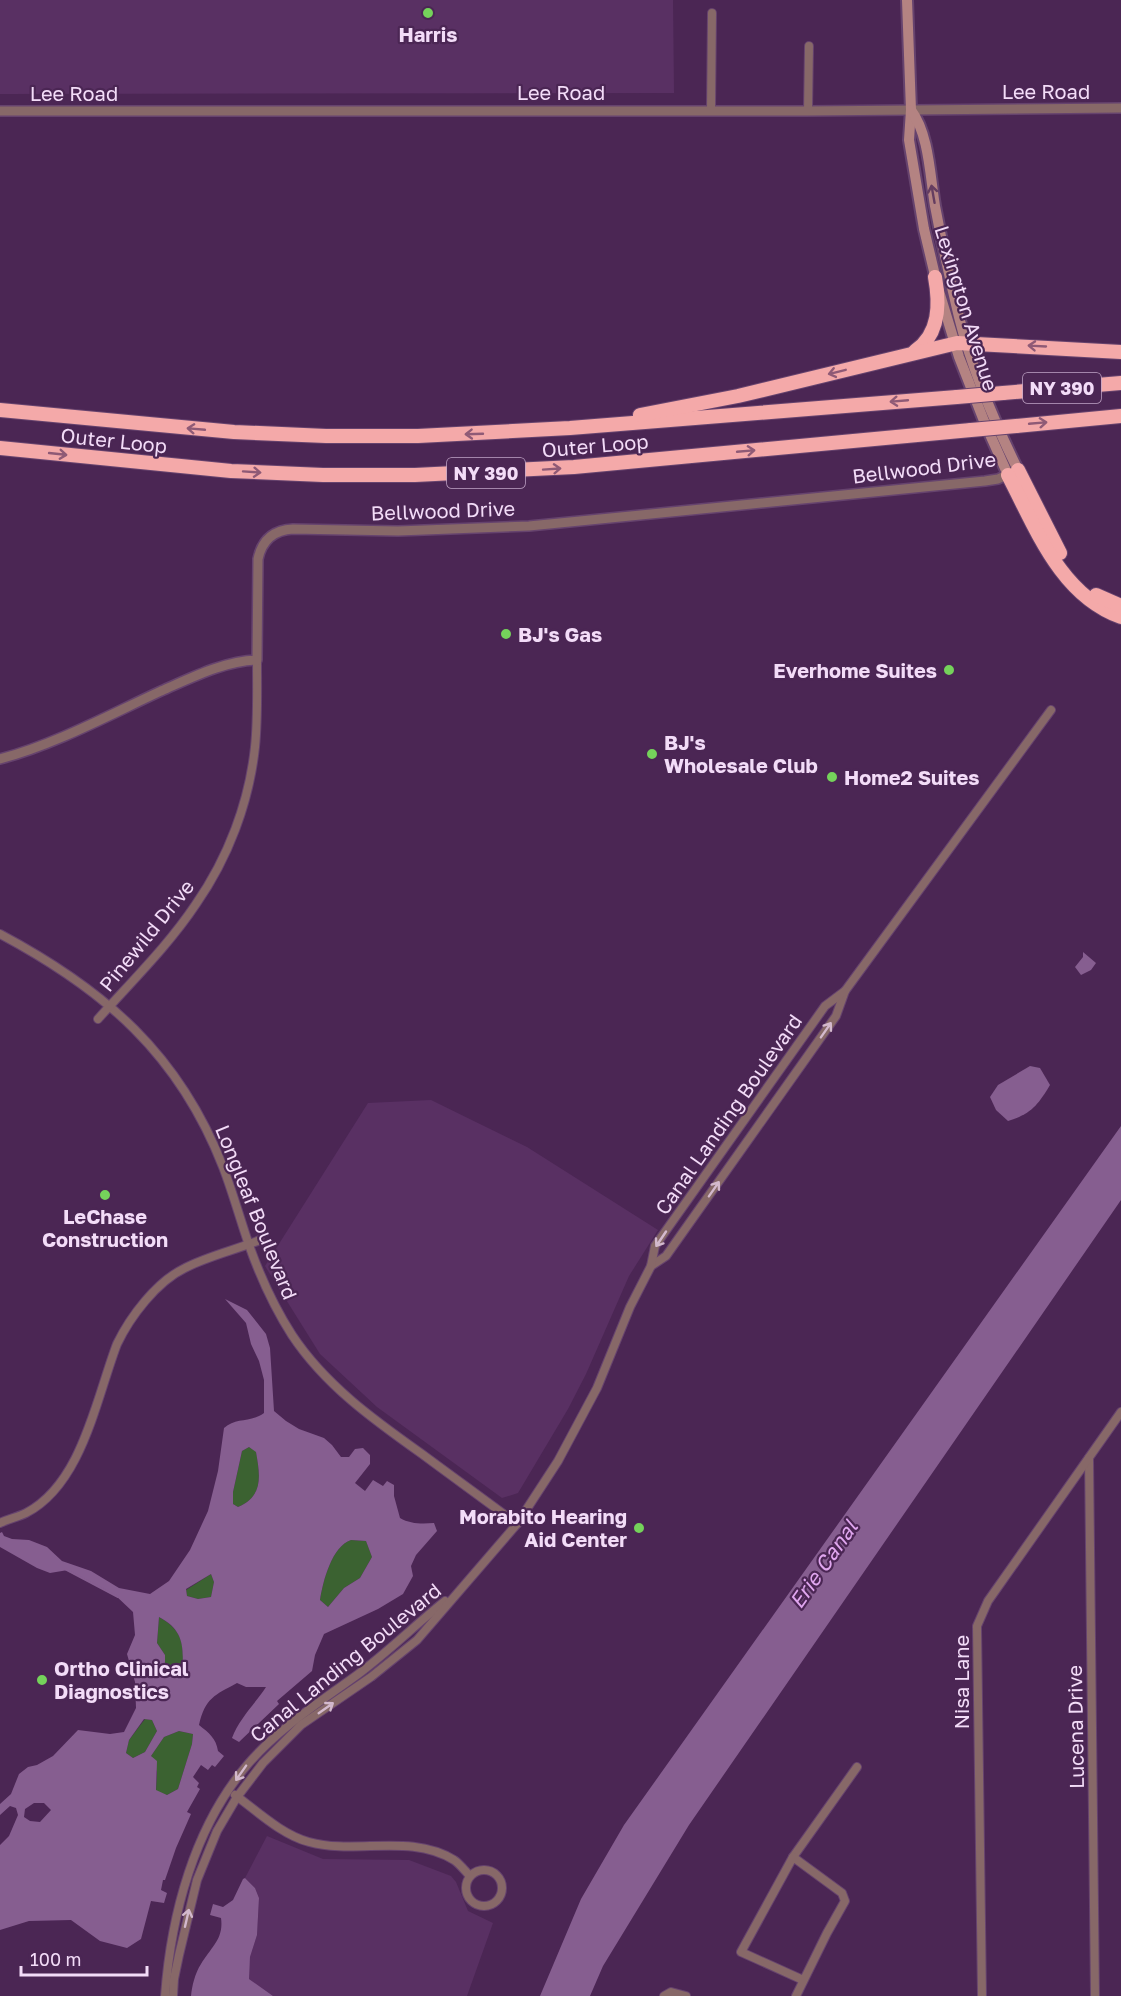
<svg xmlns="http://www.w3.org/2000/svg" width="1121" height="1996" font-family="'Golos Text',sans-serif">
<rect width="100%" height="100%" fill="#4b2654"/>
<g fill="#593063">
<path d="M0 0H673L674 93 0 94Z"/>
<path d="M431 1100 527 1147 658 1230 629 1276 586 1374 568 1409 518 1493 502 1498 377 1407 320 1354 265 1266 368 1103Z"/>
<path d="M267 1836 323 1859 409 1860 451 1876 456 1882 468 1911 493 1923 467 1996H273L264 1991 249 1979 248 1973 250 1957 257 1935 259 1898 255 1888 245 1878Z"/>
</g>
<g fill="#3b6231">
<path d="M249 1447 256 1451C260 1476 264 1496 238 1507L233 1504V1492L242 1451Z"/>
<path d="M351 1540 366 1541 372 1557 360 1578 344 1588 328 1607 320 1600C323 1581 332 1546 351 1540Z"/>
<path d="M211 1574 214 1582 211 1597 198 1599 187 1596 186 1590Z"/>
<path d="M159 1617C185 1632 183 1645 183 1673H171L165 1667V1655L157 1643Z"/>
<path d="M145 1719 152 1720 157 1731 145 1752 133 1758 126 1753 129 1740Z"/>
<path d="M179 1731 193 1734 192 1744 178 1789 167 1795 156 1791 157 1772 151 1756 164 1737Z"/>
</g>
<g fill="#865e90" fill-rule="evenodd">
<path d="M1083 952 1096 963 1091 970 1081 975 1075 967 1083 957Z"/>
<path d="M1030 1066 1040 1068 1050 1085C1038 1105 1031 1114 1008 1121L996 1110 990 1097 998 1085Z"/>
<path d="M1121 1126V1200L689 1825 603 1966 590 1996H540L581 1899 624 1825Z"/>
<path d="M225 1299 247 1310 266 1334 270 1348 274 1411 286 1421 299 1429 324 1438 332 1445 341 1457H349L355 1449 363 1448 370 1455V1464L355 1483 365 1491 373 1480 383 1486 387 1481 394 1485V1496L400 1518C410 1524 422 1524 434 1523L437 1531 416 1555 411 1566 413 1576 403 1594 378 1609 324 1634 315 1655 312 1671 277 1701 279 1704 239 1742 232 1738C239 1719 255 1704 266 1687H246L237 1683C215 1695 205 1698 199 1725 209 1733 216 1738 218 1751L224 1756 215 1767 212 1765 208 1770 201 1765 193 1777 199 1783 197 1787 200 1789 187 1812 191 1814 176 1848 165 1880H163L161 1890 167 1893 164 1903 151 1901 141 1939 127 1948 100 1941 71 1920 29 1921 0 1930V1845L9 1836 18 1815 16 1808 10 1806 0 1815V1804L11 1794 19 1774 28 1767 37 1765 53 1756 78 1730 110 1734 124 1732 136 1708 135 1682 127 1654 135 1635 133 1612 115 1595 68 1570 50 1573 37 1568 0 1547V1533L2 1532 4 1536 12 1539 29 1540 47 1547 62 1561 91 1571 119 1588 150 1594 169 1581 190 1550 208 1511 218 1471 224 1428C236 1417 250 1423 264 1413V1380L259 1361 251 1344 246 1323ZM249 1447 256 1452C260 1475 264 1496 238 1507L233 1504V1492L242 1451ZM351 1540 366 1541 372 1557 360 1578 344 1588 328 1607 320 1600C323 1581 332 1546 351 1540ZM211 1574 214 1582 211 1597 198 1599 187 1596 186 1589ZM159 1617C184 1630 184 1647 182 1673H171L165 1667V1655L157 1643ZM144 1719 152 1720 157 1731 145 1752 133 1758 126 1753 129 1740ZM179 1731 193 1734 192 1744 178 1789 167 1795 156 1790 157 1761 151 1756 164 1737ZM34 1803H44L51 1810 40 1822 30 1821 24 1817 25 1809Z"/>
<path d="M245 1878 255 1888 259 1898 257 1935 250 1957 249 1979 273 1996H191C192 1986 195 1973 201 1964 211 1947 224 1939 221 1918L210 1915 213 1904 223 1907 233 1900 243 1879Z"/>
</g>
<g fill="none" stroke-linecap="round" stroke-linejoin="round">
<path stroke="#865e90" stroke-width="2" d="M65 1569 118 1597"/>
<defs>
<g id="minor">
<path d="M711 110 712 13"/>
<path d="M808 111 809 46"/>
<path d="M0 934C105 990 179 1054 223 1167 233 1193 240 1219 249 1245 260 1276 274 1307 292 1335 325 1385 374 1420 422 1454 453 1477 485 1500 517 1524"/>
<path d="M98 1019C131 982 168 946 196 904 228 858 249 803 255 747 258 718 257 689 257 660"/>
<path d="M651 1266 666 1256 836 1016 845 991 1051 710"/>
<path d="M1089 1458 1095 1996"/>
<path d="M0 1523C8 1519 18 1517 26 1513 82 1484 96 1399 117 1344 130 1317 156 1282 185 1268 208 1256 235 1250 260 1240"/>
<path d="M235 1795C257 1811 282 1835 309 1842 356 1855 410 1833 454 1860 460 1864 465 1871 470 1876"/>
<path d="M793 1857 857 1767"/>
<circle cx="484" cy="1888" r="18"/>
<path d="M165 1996C171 1915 194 1827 248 1764 279 1728 320 1702 357 1675 388 1652 415 1625 445 1601"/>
<path d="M173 1996 174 1979 179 1955 197 1880 217 1831 237 1797 263 1763 301 1725 371 1677 417 1640 517 1524 558 1461 597 1388 630 1307 651 1266 655 1246 825 1006 845 991"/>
<path d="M664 1996 671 1992 686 1996"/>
<path d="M796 1996 827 1933 845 1901 842 1893 793 1857 741 1952 803 1980"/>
<path d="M982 1996 977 1626 988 1601 1121 1412"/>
</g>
<g id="tertiary">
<path d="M0 111H808L1121 108"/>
<path d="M0 759C56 744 109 715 161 691 191 678 224 661 257 660L258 559C262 540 274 530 293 529L398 531 529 526 985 481 998 479 1013 472"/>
</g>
<g id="secondary">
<path d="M907 0 911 110 909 140 924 229 938 288 959 357 984 421 1008 475"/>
<path d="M911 110C929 134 930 176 935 206 942 243 950 280 959 317 972 370 994 421 1018 470"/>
</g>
<g id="motorway">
<path d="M915 351C940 334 940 304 935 277"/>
<path d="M1003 393 1121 383"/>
<path d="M0 410 234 432 326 436H418L570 428 957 397"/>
<path d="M640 415 738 396 957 343 1121 352"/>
<path d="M1016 426 1121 416"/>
<path d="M0 448 231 471 323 475H415L574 467 971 430"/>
<path d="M1018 470 1060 553"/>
<path d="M1008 475C1036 528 1060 595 1121 617"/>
<path d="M1096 595 1121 606"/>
</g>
</defs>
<use href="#minor" stroke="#66436e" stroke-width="10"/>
<use href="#tertiary" stroke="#66436e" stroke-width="12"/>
<use href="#secondary" stroke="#66436e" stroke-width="14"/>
<use href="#motorway" stroke="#66436e" stroke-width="16"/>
<use href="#minor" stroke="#876868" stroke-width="8"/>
<use href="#tertiary" stroke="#876868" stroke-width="9"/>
<use href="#secondary" stroke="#b48382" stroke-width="10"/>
<use href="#motorway" stroke="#f4a9a9" stroke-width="14"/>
<defs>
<g id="motorway-bridge">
<path d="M957 397 1003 393"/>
<path d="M971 430 1016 426"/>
</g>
</defs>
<use href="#motorway-bridge" stroke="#66436e" stroke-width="16" stroke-linecap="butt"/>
<use href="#motorway-bridge" stroke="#f4a9a9" stroke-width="14"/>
</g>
<defs><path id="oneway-shaft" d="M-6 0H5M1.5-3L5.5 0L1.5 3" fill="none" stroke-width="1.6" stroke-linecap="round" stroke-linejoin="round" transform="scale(1.5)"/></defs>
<use stroke="#653d60" href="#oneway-shaft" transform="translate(933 194) rotate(-100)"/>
<g stroke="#8f5a76">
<use href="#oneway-shaft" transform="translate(1037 346) rotate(-177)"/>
<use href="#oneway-shaft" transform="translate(837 372) rotate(166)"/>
<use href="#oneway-shaft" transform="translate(899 401) rotate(175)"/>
<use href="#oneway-shaft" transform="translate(1038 423) rotate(-5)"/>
<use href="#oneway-shaft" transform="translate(196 429) rotate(-175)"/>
<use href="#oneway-shaft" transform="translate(474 434) rotate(178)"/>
<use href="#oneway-shaft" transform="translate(746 451) rotate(-5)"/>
<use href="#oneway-shaft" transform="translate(58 454) rotate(6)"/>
<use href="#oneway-shaft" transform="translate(552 469) rotate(-4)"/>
<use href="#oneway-shaft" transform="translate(252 472) rotate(4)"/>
</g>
<g stroke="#d3b9cd">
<use href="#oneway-shaft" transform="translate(826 1030) rotate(-55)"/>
<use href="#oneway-shaft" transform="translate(714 1189) rotate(-55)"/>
<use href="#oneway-shaft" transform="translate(661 1239) rotate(124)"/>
<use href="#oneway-shaft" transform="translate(326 1708) rotate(-35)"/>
<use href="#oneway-shaft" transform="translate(241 1773) rotate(125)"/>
<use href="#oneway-shaft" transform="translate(187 1918) rotate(-77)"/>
</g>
<g fill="#75d25b" stroke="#4b2654" stroke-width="2">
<circle cx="428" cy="13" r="6"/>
<circle cx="506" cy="634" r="6"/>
<circle cx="949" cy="670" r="6"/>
<circle cx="652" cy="754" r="6"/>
<circle cx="832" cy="777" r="6"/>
<circle cx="105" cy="1195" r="6"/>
<circle cx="639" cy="1528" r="6"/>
<circle cx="42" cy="1680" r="6"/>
</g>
<g text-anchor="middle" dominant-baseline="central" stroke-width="4.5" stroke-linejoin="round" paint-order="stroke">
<g fill="#4b2654" stroke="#c1a5c7" stroke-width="1.5">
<rect x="1023" y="373" width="78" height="30" rx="4.5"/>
<rect x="447" y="458" width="78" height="30" rx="4.5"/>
</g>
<g font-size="18" font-weight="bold" fill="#f3dcf8">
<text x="1062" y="388">NY 390</text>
<text x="486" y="473">NY 390</text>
</g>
<g font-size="20" font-weight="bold" fill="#f3dcf8" stroke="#4b2654" text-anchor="start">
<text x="428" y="34" text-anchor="middle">Harris</text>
<text x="518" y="634">BJ's Gas</text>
<text x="937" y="670" text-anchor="end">Everhome Suites</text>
<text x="664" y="742">BJ's<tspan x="664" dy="23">Wholesale Club</tspan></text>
<text x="844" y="777">Home2 Suites</text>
<text x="105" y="1216" text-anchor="middle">LeChase<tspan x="105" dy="23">Construction</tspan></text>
<text x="627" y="1516" text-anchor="end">Morabito Hearing<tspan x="627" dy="23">Aid Center</tspan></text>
<text x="54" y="1668">Ortho Clinical<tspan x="54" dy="23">Diagnostics</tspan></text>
</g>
<g font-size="20" fill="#f3dcf8" stroke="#4b2654">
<text x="1046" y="91">Lee Road</text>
<text x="561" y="92">Lee Road</text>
<text x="74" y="93">Lee Road</text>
<text transform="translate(967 308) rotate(73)">Lexington Avenue</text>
<text transform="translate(114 440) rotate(6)">Outer Loop</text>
<text transform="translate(595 445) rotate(-5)">Outer Loop</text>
<text transform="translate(924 467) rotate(-7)">Bellwood Drive</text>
<text transform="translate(443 510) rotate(-2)">Bellwood Drive</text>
<text transform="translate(146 935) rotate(-51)">Pinewild Drive</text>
<text transform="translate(728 1114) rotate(-55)">Canal Landing Boulevard</text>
<text transform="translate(257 1212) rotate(68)">Longleaf Boulevard</text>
<text transform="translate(345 1662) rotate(-39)">Canal Landing Boulevard</text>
<text transform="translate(961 1682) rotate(-90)">Nisa Lane</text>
<text transform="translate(1075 1727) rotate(-91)">Lucena Drive</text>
</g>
<g font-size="21" font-style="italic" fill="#e0a6ef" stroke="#4b2654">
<text transform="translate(823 1564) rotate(-55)">Erie Canal</text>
</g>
</g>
<path d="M21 1966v9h126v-9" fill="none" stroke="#f3dcf8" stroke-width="3"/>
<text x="30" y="1966" font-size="18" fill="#f3dcf8" stroke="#4b2654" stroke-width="4.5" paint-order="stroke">100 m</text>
</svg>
